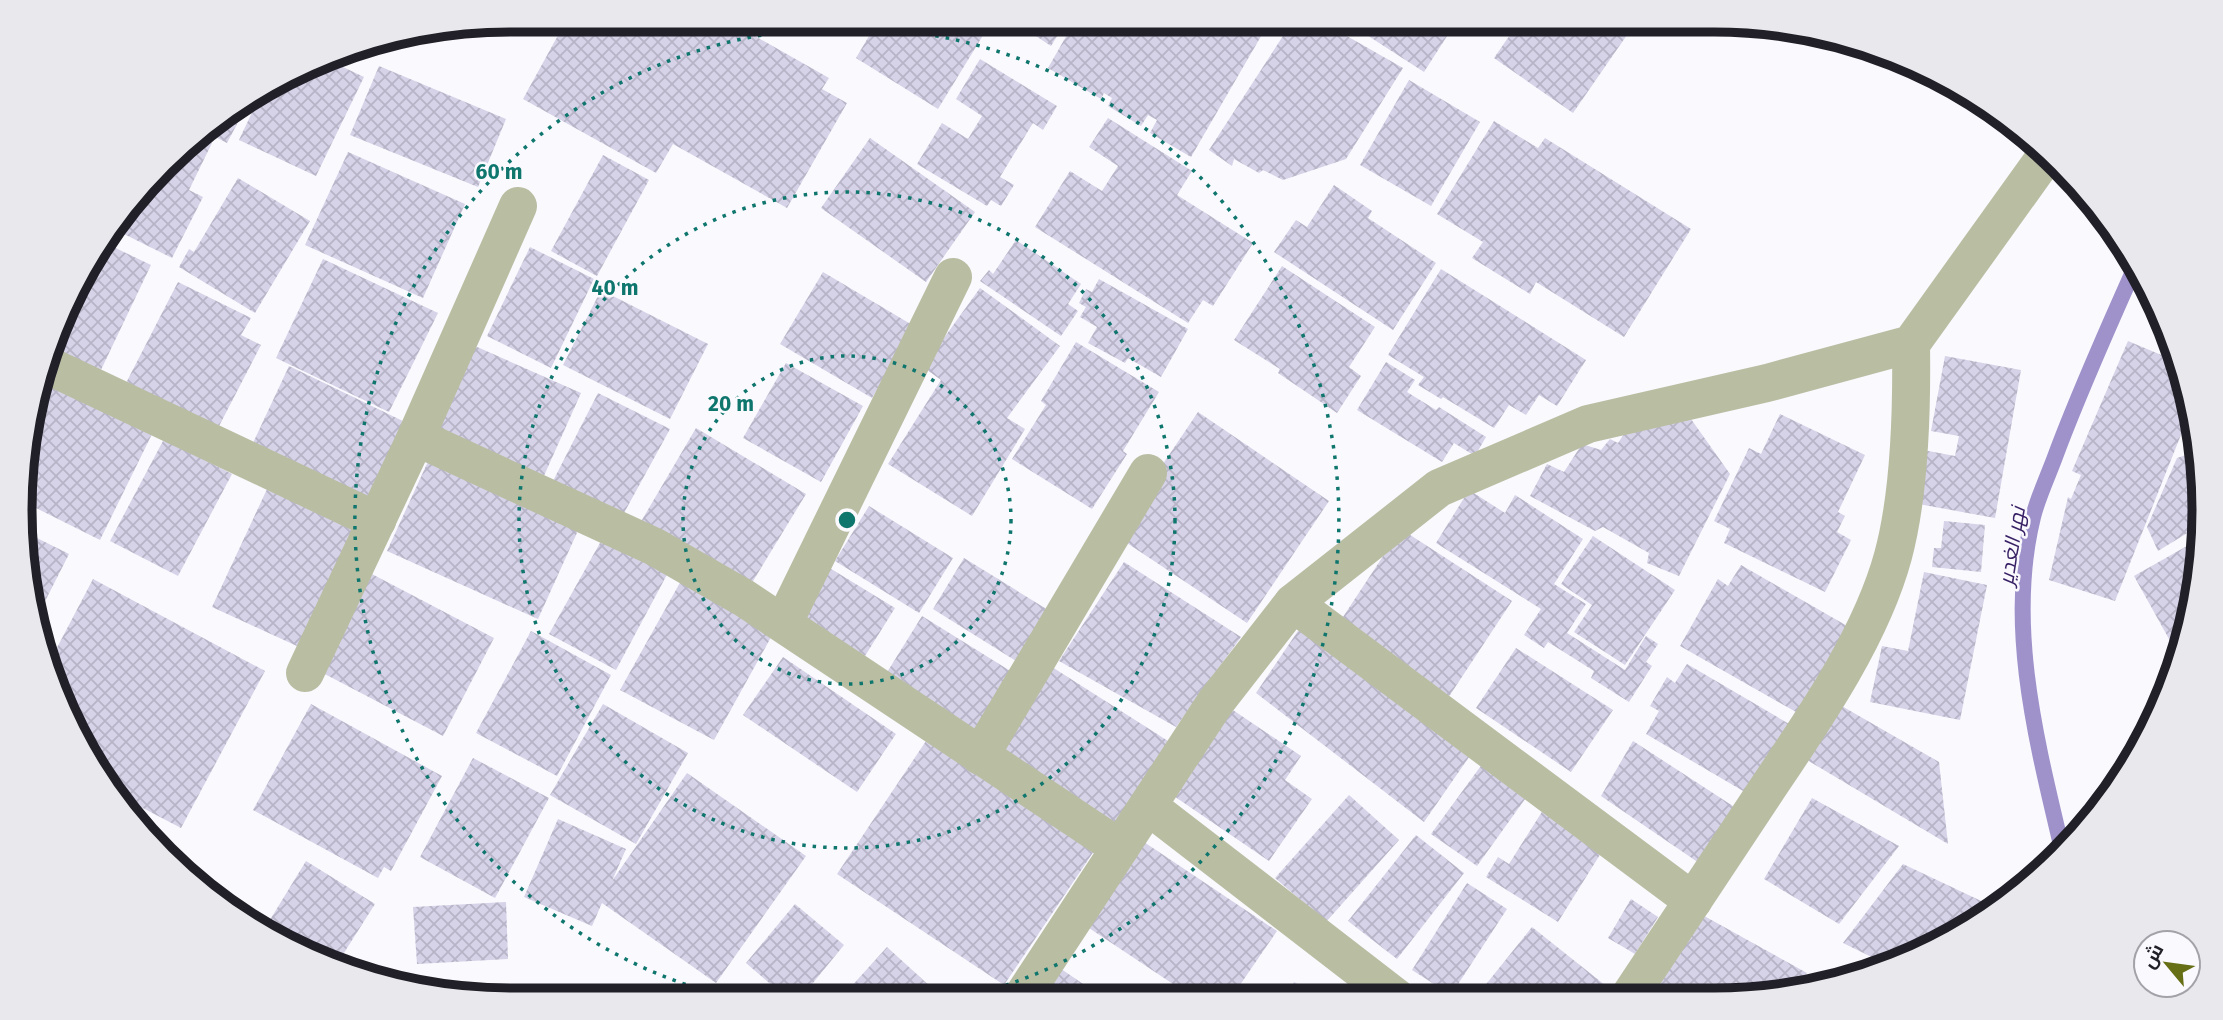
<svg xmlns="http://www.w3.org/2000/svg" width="2223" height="1020" font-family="'Fira Sans',Cairo,sans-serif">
<defs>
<pattern id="building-cross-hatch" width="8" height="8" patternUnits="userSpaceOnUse" patternTransform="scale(1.75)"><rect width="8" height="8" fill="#d6d2e8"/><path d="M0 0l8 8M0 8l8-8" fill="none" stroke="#b7b4c7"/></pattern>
</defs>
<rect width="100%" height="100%" fill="#faf9fe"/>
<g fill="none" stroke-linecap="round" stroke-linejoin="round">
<path stroke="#9f92cb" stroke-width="16" d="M2062 849C2037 743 2006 626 2033 517 2038 497 2048 476 2055 457 2079 392 2108 328 2136 265"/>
</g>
<g fill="url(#building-cross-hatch)">
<path d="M567 19H725L829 78 822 89 847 103 787 208 673 144 656 173 523 99Z"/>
<path d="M879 19H993L938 109 856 58Z"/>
<path d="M1010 19H1068L1051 46Z"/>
<path d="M1076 19H1271L1191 157 1150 133 1157 120 1148 115 1141 126 1108 106 1112 98 1104 93 1101 99 1048 68Z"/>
<path d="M1294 19H1317L1403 68 1346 159 1283 180 1263 170 1259 173 1234 159 1232 166 1209 150Z"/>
<path d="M1342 19H1458L1424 72Z"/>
<path d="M1521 19H1638L1573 113 1494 58Z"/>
<path d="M324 58 364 77 316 176 239 140 265 85Z"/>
<path d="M980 59 1057 106 1043 130 1033 123 1000 177 1014 185 1001 206 991 200 987 206 917 164 942 123 968 139 982 116 956 99Z"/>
<path d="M379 66 506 119 478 187 350 135Z"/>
<path d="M1409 80 1480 122 1431 206 1360 165Z"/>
<path d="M253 94 227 143 202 130 236 105Z"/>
<path d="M1108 118 1192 171 1177 195 1253 243 1213 306 1203 300 1188 323 1035 227 1070 171 1102 191 1118 166 1089 147Z"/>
<path d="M1494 121 1538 148 1545 138 1691 229 1624 337 1536 282 1530 294 1472 258 1483 242 1437 214Z"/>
<path d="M195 135 212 143 189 190 203 197 172 258 114 229 187 141Z"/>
<path d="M870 138 975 212 926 282 821 208Z"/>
<path d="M348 152 465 204 423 298 305 245Z"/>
<path d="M603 155 649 180 597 276 551 251Z"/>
<path d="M238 178 310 221 255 313 179 267 189 249 194 252Z"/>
<path d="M1334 185 1372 211 1368 218 1436 263 1393 330 1274 252 1296 220 1307 227Z"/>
<path d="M1016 240 1081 284 1068 304 1078 311 1061 336 980 281 989 270 993 274Z"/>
<path d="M103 242 151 265 99 374 52 351 85 265Z"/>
<path d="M530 247 594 279 551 368 487 336Z"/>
<path d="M323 259 438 313 389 412 276 358Z"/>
<path d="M1282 266 1375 327 1349 367 1361 376 1337 413 1278 373 1280 369 1234 340Z"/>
<path d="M1441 269 1586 360 1557 406 1539 395 1526 415 1509 405 1494 428 1443 397 1441 399 1418 385 1424 377 1388 355Z"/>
<path d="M823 272 914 326 872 398 780 344Z"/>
<path d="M1099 279 1188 329 1161 377 1128 358 1125 363 1088 343 1097 327 1080 317 1086 307 1079 303 1086 289 1092 292Z"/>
<path d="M178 282 251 318 241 335 261 345 217 430 126 383Z"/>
<path d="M980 288 1060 346 1007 418 1025 429 972 516 888 464 941 380 923 367Z"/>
<path d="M601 290 708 344 670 419 563 365Z"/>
<path d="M2128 341 2178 362 2192 407 2115 601 2049 580 2068 497 2071 499 2081 475 2072 471Z"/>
<path d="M1076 342 1159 392 1123 451 1127 454 1092 509 1012 459 1046 405 1041 401Z"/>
<path d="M475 346 581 393 543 478 438 430Z"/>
<path d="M1945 356 2021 370 1995 518 1913 503 1923 450 1955 456 1959 436 1931 431Z"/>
<path d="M1386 362 1415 380 1407 392 1436 410 1439 407 1486 437 1475 456 1454 443 1442 462 1357 410Z"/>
<path d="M786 363 863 406 821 482 743 438Z"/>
<path d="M289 366 407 423 371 500 253 443Z"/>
<path d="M49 377 154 430 100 540 20 500 28 418Z"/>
<path d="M598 393 670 429 624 513 553 481Z"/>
<path d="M1198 412 1329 501 1247 623 1115 535Z"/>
<path d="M1780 414 1865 455 1838 512 1845 516 1837 532 1851 540 1825 592 1724 543 1730 529 1714 521 1749 448 1761 454Z"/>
<path d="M1691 419 1730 474 1679 576 1647 563 1649 553 1603 527 1595 531 1530 496 1547 464 1564 472 1582 444 1601 450 1610 439 1618 443 1631 424Z"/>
<path d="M696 428 806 494 747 591 639 525Z"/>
<path d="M164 439 232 474 178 576 110 541Z"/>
<path d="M2198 451 2202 524 2158 551 2147 527 2177 458Z"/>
<path d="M431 455 581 524 538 619 387 551Z"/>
<path d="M268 487 355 528 299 647 212 607Z"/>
<path d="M1469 490 1505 513 1515 495 1583 539 1554 584 1586 604 1567 633 1625 670 1646 636 1658 644 1646 662 1652 666 1629 702 1591 678 1594 671 1548 642 1544 648 1524 635 1541 609 1436 543Z"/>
<path d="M869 506 953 558 919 613 835 561Z"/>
<path d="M1944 521 1985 525 1981 572 1932 567 1934 548H1941Z"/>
<path d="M1401 529 1512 601 1448 698 1337 626Z"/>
<path d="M21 530 69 554 35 621 29 605Z"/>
<path d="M605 534 670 569 616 670 549 634Z"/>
<path d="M1593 536 1675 590 1625 665 1574 632 1592 605 1561 584Z"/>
<path d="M2201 538 2194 605 2179 657 2134 576Z"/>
<path d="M964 558 1053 613 1021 664 933 609Z"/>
<path d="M1124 562 1241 637 1176 727 1059 661Z"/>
<path d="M1741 565 1849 627 1796 712 1680 646 1718 579 1728 586Z"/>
<path d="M828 567 895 608 865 656 799 615Z"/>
<path d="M1924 572 1987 585 1960 720 1870 702 1882 646 1908 651Z"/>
<path d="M370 573 494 638 443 736 319 671Z"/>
<path d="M93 579 265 671 181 828 116 794 85 755 50 661Z"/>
<path d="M682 579 775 630 714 740 620 690Z"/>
<path d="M922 616 1012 672 971 737 881 682Z"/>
<path d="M1302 625 1476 747 1424 822 1256 693Z"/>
<path d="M531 631 611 675 557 776 476 733Z"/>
<path d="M1516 648 1613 710 1571 772 1476 708Z"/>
<path d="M783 657 896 734 857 792 743 715Z"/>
<path d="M1687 664 1796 728 1755 798 1646 734 1659 711 1650 706 1667 677 1675 683Z"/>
<path d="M1052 667 1179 748 1123 836 996 755Z"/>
<path d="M2174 672 2167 697 2163 704 2156 692 2162 687 2158 681Z"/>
<path d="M311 704 442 776 391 871 384 867 378 878 253 810Z"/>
<path d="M603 704 688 753 636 844 550 795Z"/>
<path d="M1840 705 1939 762 1948 844 1807 760Z"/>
<path d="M1227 706 1301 756 1285 780 1312 799 1269 861 1168 792Z"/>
<path d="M928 738 1094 851 1004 985 837 874Z"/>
<path d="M1633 741 1736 808 1699 863 1601 796Z"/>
<path d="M473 758 549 798 495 898 420 857Z"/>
<path d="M1483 763 1528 795 1477 866 1431 834Z"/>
<path d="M687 773 806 856 716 983 602 903 592 926 524 897 558 819 626 849 612 881Z"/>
<path d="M1349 795 1399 840 1326 922 1275 878Z"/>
<path d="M1812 798 1899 846 1839 924 1764 879Z"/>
<path d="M1545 807 1606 845 1558 922 1486 877 1498 857 1509 864Z"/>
<path d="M1416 835 1464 873 1397 959 1348 921Z"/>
<path d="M1138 838 1277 931 1231 998H1194L1080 922Z"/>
<path d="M306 861 375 904 335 967 323 964 265 928Z"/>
<path d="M1903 864 1996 908 1901 963 1890 966 1843 943Z"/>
<path d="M1467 883 1507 909 1451 995 1412 970Z"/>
<path d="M1631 899 1658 917 1635 954 1608 938Z"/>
<path d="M506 902 508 959 417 964 413 907Z"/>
<path d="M795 904 844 945 799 1000H789L746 963Z"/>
<path d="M1697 912 1807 973 1796 991 1777 996 1651 997Z"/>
<path d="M1532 927 1620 997 1475 998Z"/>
<path d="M887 947 944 999 839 1000Z"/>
<path d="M1051 962 1105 999H1025Z"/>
<path d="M1294 982 1322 998H1285Z"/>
</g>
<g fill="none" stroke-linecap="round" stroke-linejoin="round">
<g stroke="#b9bea3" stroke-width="38">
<path d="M47 365 377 521"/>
<path d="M416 437 518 206"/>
<path d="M1293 603 1693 901"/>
<path d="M784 622 953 277"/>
<path d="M305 673 416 437 655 547 744 598 1120 848"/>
<path d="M980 756 1148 473"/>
<path d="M1148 806 1397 998"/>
<path d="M1629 997C1675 927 1721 858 1767 789 1814 719 1871 637 1893 556 1910 493 1912 410 1911 344"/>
<path d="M1021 999 1215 703 1293 603 1439 488 1588 424 1767 383 1911 344 2048 153"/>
</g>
</g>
<g fill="none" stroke="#0f766e" stroke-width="3.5" stroke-dasharray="3.5 7">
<circle cx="847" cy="520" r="164"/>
<circle cx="847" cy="520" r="328"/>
<path d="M736 999A492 492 0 1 1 962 998"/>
</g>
<g text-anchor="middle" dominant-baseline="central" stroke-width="5" stroke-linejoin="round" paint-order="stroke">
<g font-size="21" font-style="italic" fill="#382165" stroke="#faf9fe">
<text transform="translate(2012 546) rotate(-81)">نهر الغدير</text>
</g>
</g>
<path d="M0 0H2223V1020H0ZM510 32H1714A478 478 0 0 1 2192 510V510A478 478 0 0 1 1714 988H510A478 478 0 0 1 32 510V510A478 478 0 0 1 510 32Z" fill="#e9e8ed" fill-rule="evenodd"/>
<path fill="none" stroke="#212028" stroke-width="9" d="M510 32H1714A478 478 0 0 1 2192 510V510A478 478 0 0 1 1714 988H510A478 478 0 0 1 32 510V510A478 478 0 0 1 510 32Z"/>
<circle cx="847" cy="520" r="10" fill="#0f766e" stroke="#faf9fe" stroke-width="3.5"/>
<g font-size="21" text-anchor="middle" font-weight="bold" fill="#0f766e" stroke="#faf9fe" stroke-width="5" stroke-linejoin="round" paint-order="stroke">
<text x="499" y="179">60 m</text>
<text x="615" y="295">40 m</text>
<text x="731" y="411">20 m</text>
</g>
<g transform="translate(2167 964) rotate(299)"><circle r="33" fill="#faf9fe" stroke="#a3a2a8" stroke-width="2"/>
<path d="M0-5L12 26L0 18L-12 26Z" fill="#666f16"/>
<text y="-10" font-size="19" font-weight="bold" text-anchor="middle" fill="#212028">ش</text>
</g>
</svg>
